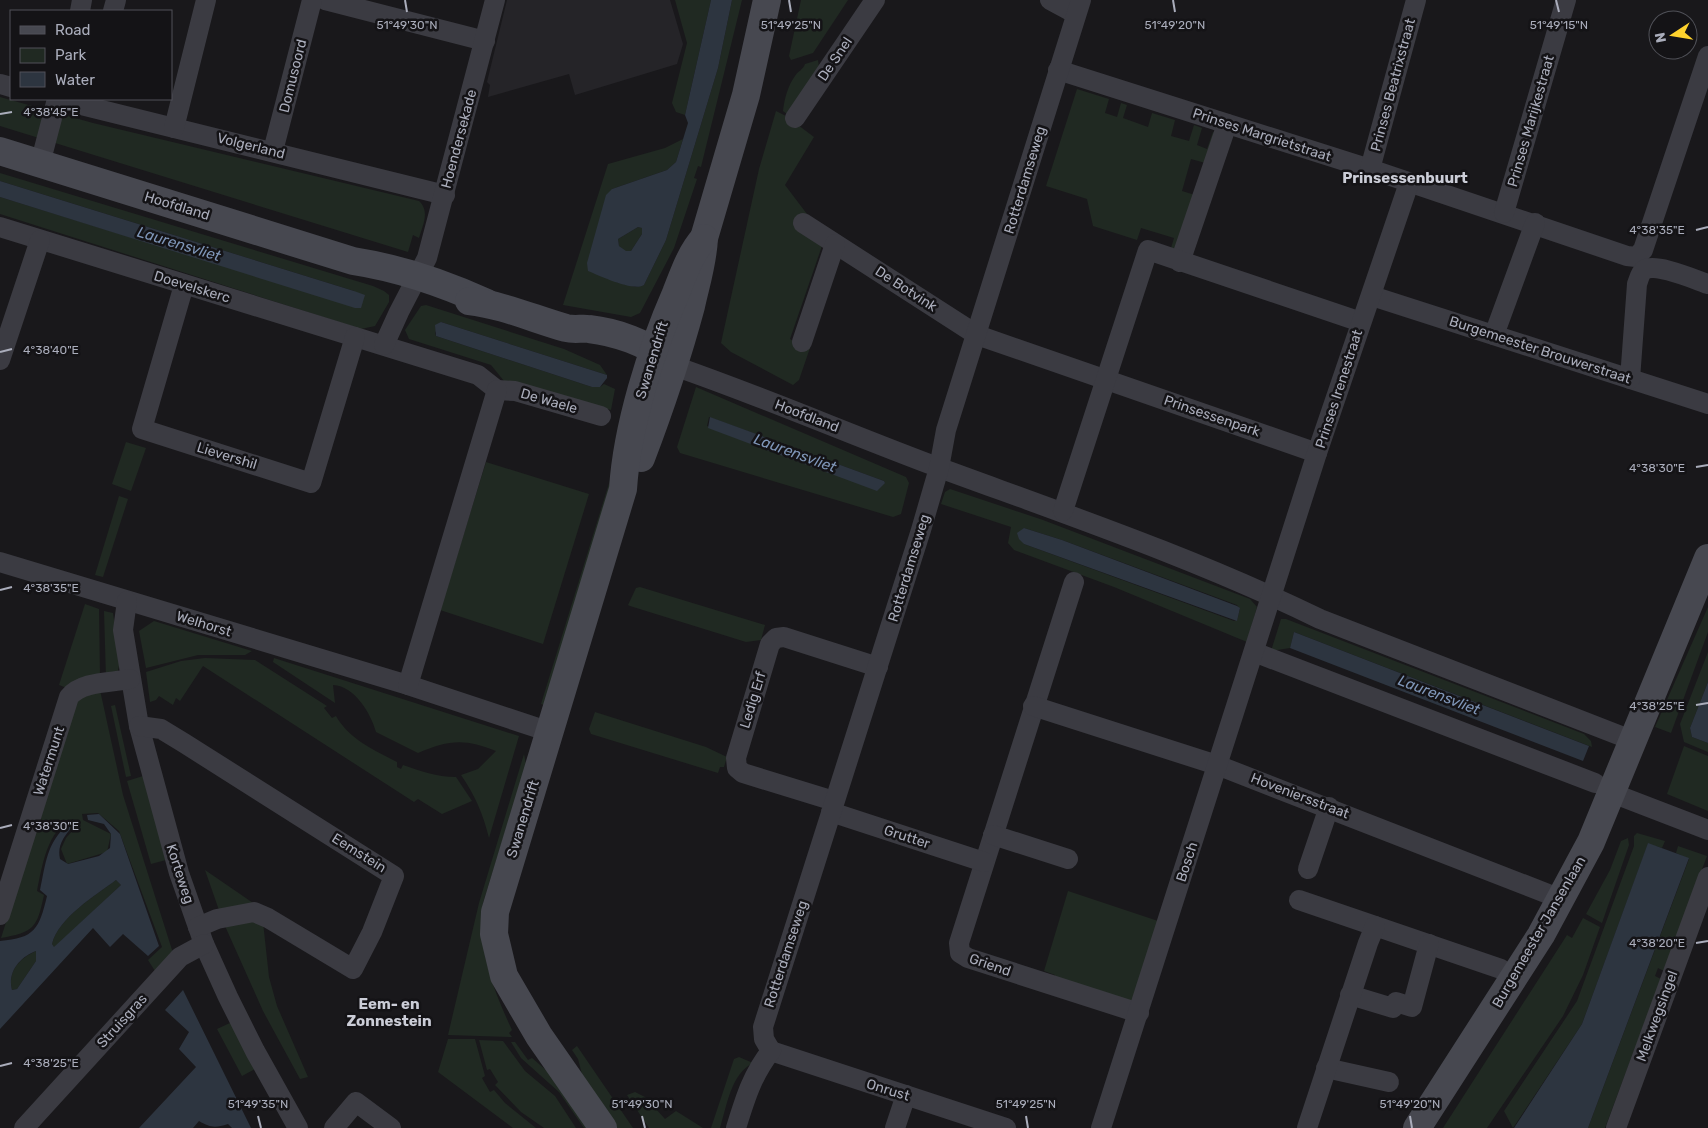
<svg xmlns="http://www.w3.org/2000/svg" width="1708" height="1128" font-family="Rubik,sans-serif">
<rect width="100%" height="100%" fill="#19181b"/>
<path fill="#252428" d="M507 0H670L683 44 677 64 575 95 569 74 488 97 490 85 487 82Z"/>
<g fill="#202922" fill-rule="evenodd">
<path d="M675 0H711L685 115 676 112 672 103 687 43Z"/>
<path d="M732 0H742L701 167 698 166 694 178 697 179 674 248 640 313 631 317 563 305 608 164 665 148 683 139 676 162 667 170 612 189 616 282 636 287 644 285 666 240 718 68Z"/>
<path d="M801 0H848L813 53 791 60 789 56Z"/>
<path d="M818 60 819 67 787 114 783 111C784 100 788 85 795 76 798 71 803 70 805 64Z"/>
<path d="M1077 89 1109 99 1105 113 1117 117 1121 103 1127 105 1123 118 1148 127 1152 113 1175 120 1171 136 1189 141 1194 125 1202 128 1197 145 1207 149 1213 132 1219 134 1209 164 1191 159 1182 191 1195 195 1177 250 1171 248 1174 238 1141 228 1137 240 1093 226 1087 199 1046 186Z"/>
<path d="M0 97 93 123 419 201C430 211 423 225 419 238L413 235 408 252 0 126Z"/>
<path d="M776 111 786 116 814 137 785 185 807 214 823 243 790 339 801 346 811 345 799 380 793 385 731 352 721 343 759 169Z"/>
<path d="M0 173 373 286 384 291 389 295V302L375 326 361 329 0 214V197L361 308 354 291 0 181Z"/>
<path d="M638 227 642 228V234L631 251 626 252 619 246 618 239Z"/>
<path d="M426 305 564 349 600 365 607 375 441 322 435 333 436 336 592 387H600L604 384 615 389 611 410 504 381 491 365 409 339 405 330 421 306Z"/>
<path d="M696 387 906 477 909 483 901 514 893 517 680 453 677 447ZM709 417 884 481 885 483 707 426Z"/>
<path d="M635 399 546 706 541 704Z"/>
<path d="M126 442 146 448 131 491 112 484Z"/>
<path d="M486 462 589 494 543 644 440 610Z"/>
<path d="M950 489 1043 520 1250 599 1257 607 1247 642 1114 587 1014 550 1008 543 1011 527 941 504 945 492ZM1024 528 1062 540 1237 605 1240 609 1237 620 1234 621 1024 544 1019 534Z"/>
<path d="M119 496 128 499 103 577 95 575Z"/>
<path d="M640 587 765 625 761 640 746 642 630 606 628 605 636 588Z"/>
<path d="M85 604 99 609 100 678 67 688 59 685Z"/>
<path d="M1708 607V632L1671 733 1655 727Z"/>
<path d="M104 611 113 613 120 662 117 674 106 678Z"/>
<path d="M1281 619H1286L1584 734 1591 741 1592 747 1294 632 1290 648 1271 651Z"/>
<path d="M154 621 252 651 245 655H198L146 668 139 631Z"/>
<path d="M1708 652V682L1690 728 1692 737 1708 743V752L1684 742 1680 724Z"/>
<path d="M205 658 255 660 327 706 324 708 332 718 336 716C349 739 374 750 397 762V767L401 769 403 765C421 771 436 777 456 777L472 801 442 814 418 799 414 802 203 666 180 701 176 698 173 705 159 696 156 700 150 702 146 672 181 661Z"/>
<path d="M274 658 519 736 489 838C483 814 475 795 461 775L478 769 496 751C465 738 448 740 418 753L376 732C371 714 355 686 333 685L335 703 273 662Z"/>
<path d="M100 690 123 795 173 953 155 971 148 960 162 947 119 831 98 813 82 814 83 820 111 834 107 852 67 864 61 849 66 838 75 828 73 819C47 829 42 867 37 891L44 895C37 928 34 932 1 938L76 701Z"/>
<path d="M115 705 131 776 126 777 111 706Z"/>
<path d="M595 712 706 747 727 757 724 767H720L718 773 591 734 589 729Z"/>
<path d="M1684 746 1708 756V811L1667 794Z"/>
<path d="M524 754 526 764 483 903C478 951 492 987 512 1030L509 1033 512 1037 448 1035 479 903Z"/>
<path d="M143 776 166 860 151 864 127 781Z"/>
<path d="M1637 833 1665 841 1662 848 1648 844 1582 1024 1513 1128 1504 1111 1577 1001 1634 846V836Z"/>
<path d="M1628 838 1629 845 1602 923 1586 914 1610 870 1621 841Z"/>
<path d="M1678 846 1707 856 1664 971 1658 968 1655 976 1661 979 1605 1128H1588L1689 859 1676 853Z"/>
<path d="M205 870 256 905 220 913Z"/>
<path d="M116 880 121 885 54 948 52 944C58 918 96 895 116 880Z"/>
<path d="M1068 891 1158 921 1133 1001 1052 984 1055 975 1044 971Z"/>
<path d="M1583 918 1600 927 1583 975 1563 1016 1487 1128H1443L1567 935 1572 938Z"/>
<path d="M255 919 263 922 269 977 277 1006 308 1077 300 1079 263 1011 225 926Z"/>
<path d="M36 951V961L17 989 12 990C7 971 20 958 36 951Z"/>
<path d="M232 1022 255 1069 242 1076 217 1029Z"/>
<path d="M448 1039H475L485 1076 482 1078 490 1092 494 1090 505 1103 536 1128H513L438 1072Z"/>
<path d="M479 1040 503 1041 525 1071 555 1096 576 1128H544L521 1112 495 1085 498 1082 490 1069 487 1070Z"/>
<path d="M511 1042H515L528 1060 532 1058 554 1077 588 1128H584L559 1092 521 1058Z"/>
<path d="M577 1046 633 1128H615L583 1078 578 1059 572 1050Z"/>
<path d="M739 1057 753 1063C731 1074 727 1105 720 1128H711L734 1059Z"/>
<path d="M635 1092 645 1097 665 1119 676 1111 703 1128H649L627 1095Z"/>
</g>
<g fill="#2d3540" fill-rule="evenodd">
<path d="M711 0H732L718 68 666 240 644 285C634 292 600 276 588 271L587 263 606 195 612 189 667 170 676 162 688 123 685 115ZM638 227 642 228V234L631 251H626L619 246 618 239Z"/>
<path d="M0 181 354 291 365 295 361 308H355L0 197Z"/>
<path d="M441 322 607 375V378L600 387H592L436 336 435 325Z"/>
<path d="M710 417 884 481 885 483 877 491 708 428Z"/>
<path d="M1024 528 1062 540 1237 606 1240 608 1237 621 1024 544 1019 539 1017 533Z"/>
<path d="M1294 632 1589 746 1583 761 1290 648Z"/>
<path d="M1708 682V743L1692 737 1690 728Z"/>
<path d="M99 814 120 834 159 946 148 956 123 934 110 947 93 928 0 1029V941C35 938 39 929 47 896L40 890C46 863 46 844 68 824L72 827C64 837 57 845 60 859L68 864 99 856 110 848 111 834 104 824 88 820 87 815ZM116 880 121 885 54 947 52 944C58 918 96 895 116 880ZM36 951V961L17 989 12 990C7 972 20 957 36 951Z"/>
<path d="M1648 843 1689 858 1588 1128H1514L1582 1024Z"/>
<path d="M183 990 251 1128H232L228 1124C215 1128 211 1128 199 1121L193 1128H139L196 1067 179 1049 189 1032 165 1010Z"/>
</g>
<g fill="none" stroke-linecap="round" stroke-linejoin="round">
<g stroke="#3b3b42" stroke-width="20">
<path d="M325 0 485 41"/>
<path d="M1050 0 1076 14"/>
<path d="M80 11 82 0"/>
<path d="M113 11 116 0"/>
<path d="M1058 70 1370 169 1627 256 1636 257 1643 250 1708 56"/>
<path d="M0 84 11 87"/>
<path d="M57 99 445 195"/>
<path d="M795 118 875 0"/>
<path d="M174 128 206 0"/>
<path d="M273 151 312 0"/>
<path d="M40 164 57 99"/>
<path d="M1370 169 1416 0"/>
<path d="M1504 213 1566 0"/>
<path d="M803 223 977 335 1317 453"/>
<path d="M0 227 478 375 497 390"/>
<path d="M1180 262 1227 124"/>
<path d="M184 285 142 429 311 483 355 337"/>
<path d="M1372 296 1708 404"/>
<path d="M1494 335 1535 223"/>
<path d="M802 342 835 244"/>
<path d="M384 345 399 312 427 258 495 0"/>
<path d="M0 360 40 240"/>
<path d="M674 366C764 397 851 435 940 468 1068 515 1197 559 1320 619L1634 741"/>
<path d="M1630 379 1637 284C1639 279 1640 273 1644 270 1654 262 1696 280 1708 284"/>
<path d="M497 390 515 391 601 416"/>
<path d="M1063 511 1148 250 1361 322"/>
<path d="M0 562 408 685 550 732"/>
<path d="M1074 582 959 943 960 953 968 958 1139 1013"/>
<path d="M127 601 123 630 139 726 179 873 204 944 228 997 255 1051 298 1128"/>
<path d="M1254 652 1595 783"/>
<path d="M408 685 497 390"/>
<path d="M1033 706 1217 765 1561 899"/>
<path d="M139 726 161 729 184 743 394 876 372 932 353 969 268 918 254 912 217 919 198 927"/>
<path d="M1612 793 1708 830"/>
<path d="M834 801 743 773 737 768 736 758 770 644 776 638 784 637 878 667"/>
<path d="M831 812 984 862"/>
<path d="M993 835 1068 859"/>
<path d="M1308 869 1329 807"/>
<path d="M1299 900 1501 969"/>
<path d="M0 915 69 697C82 681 111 683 130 679"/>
<path d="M1350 995 1393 1008 1396 1002 1412 1007 1429 944"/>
<path d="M771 1051 1006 1128"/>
<path d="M1326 1068 1389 1082"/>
<path d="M24 1128 180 957 204 944"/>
<path d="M334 1128 356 1102 391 1128"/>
<path d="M736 1128C745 1099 752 1075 771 1051L764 1039 763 1027 921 530 939 468 946 430 1081 0"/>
<path d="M895 1128 906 1095"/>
<path d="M1101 1128 1317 453 1409 183"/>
<path d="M1307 1128 1368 943 1375 926"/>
<path d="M1616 1128 1708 877"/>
</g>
<g stroke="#474850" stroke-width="28">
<path d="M0 151 353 261C399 268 445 284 487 303"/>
<path d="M469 301C503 305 534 319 566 328 574 330 582 328 589 329 616 332 647 343 668 360"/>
<path d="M641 458C660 408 677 358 691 306 696 283 703 262 704 238L746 95 767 0"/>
<path d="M603 1128 539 1036 504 976 494 934 495 912 623 489C627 427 651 350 676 293 684 273 690 254 704 238"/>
<path d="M1417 1128 1541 935 1591 842 1708 558"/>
</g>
</g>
<path fill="none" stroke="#aaadbb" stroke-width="2" d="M405 0 407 12M789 0 791 12M1173 0 1175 12M1556 0 1559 12M0 114 12 112M1696 230 1708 227M0 352 12 349M1696 467 1708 465M0 590 12 587M1696 705 1708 703M0 828 12 825M1696 943 1708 941M0 1066 12 1063M258 1116 261 1128M642 1116 645 1128M1026 1116 1028 1128M1410 1116 1412 1128"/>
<g text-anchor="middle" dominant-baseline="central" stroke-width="5" stroke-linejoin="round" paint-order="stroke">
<g font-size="14" fill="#aaadbb" stroke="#141316">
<text transform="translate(835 59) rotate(-56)">De Snel</text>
<text transform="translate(293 76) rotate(-76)">Domusoord</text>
<text transform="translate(1393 85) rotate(-75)">Prinses Beatrixstraat</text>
<text transform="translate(1531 121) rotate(-74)">Prinses Marijkestraat</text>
<text transform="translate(1262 135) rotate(18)">Prinses Margrietstraat</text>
<text transform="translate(459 139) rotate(-75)">Hoendersekade</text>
<text transform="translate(251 146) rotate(14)">Volgerland</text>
<text transform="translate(1025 180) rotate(-73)">Rotterdamseweg</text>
<text transform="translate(177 206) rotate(17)">Hoofdland</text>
<text transform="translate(192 287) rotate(17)">Doevelskerc</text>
<text transform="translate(906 289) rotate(33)">De Botvink</text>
<text transform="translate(1540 350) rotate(18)">Burgemeester Brouwerstraat</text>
<text transform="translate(652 360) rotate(-73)">Swanendrift</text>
<text transform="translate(1339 389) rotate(-72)">Prinses Irenestraat</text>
<text transform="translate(549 401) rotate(16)">De Waele</text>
<text transform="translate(807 416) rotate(21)">Hoofdland</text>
<text transform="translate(1212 416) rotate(19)">Prinsessenpark</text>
<text transform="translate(227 456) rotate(17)">Lievershil</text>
<text transform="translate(909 568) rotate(-73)">Rotterdamseweg</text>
<text transform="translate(204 624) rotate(17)">Welhorst</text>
<text transform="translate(753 700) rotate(-73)">Ledig Erf</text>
<text transform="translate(49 761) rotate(-72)">Watermunt</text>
<text transform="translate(1300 796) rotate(21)">Hoveniersstraat</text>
<text transform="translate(523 819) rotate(-73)">Swanendrift</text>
<text transform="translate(907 837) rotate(18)">Grutter</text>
<text transform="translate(359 853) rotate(32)">Eemstein</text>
<text transform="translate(1187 862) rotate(-72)">Bosch</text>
<text transform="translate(180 874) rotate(72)">Korteweg</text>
<text transform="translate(1539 932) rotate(-60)">Burgemeester Jansenlaan</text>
<text transform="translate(786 954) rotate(-72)">Rotterdamseweg</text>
<text transform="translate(990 965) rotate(19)">Griend</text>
<text transform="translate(1657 1016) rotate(-70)">Melkwegsingel</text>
<text transform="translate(122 1021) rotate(-48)">Struisgras</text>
<text transform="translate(888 1090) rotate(17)">Onrust</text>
</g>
<g font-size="15" font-weight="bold" fill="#cbcdd7" stroke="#141316">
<text x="1405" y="178">Prinsessenbuurt</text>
<text x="389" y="1004">Eem- en<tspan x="389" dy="17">Zonnestein</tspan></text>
</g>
<g font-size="15" font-style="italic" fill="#7f96b8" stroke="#141316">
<text transform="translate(179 244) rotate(17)">Laurensvliet</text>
<text transform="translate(795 453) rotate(20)">Laurensvliet</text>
<text transform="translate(1439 695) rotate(21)">Laurensvliet</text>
</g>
</g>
<g font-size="12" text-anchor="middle" fill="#aaadbb" stroke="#141316" stroke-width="5" stroke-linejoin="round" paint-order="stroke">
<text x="407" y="29">51°49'30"N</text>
<text x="791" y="29">51°49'25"N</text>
<text x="1175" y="29">51°49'20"N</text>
<text x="1559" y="29">51°49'15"N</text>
<text x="51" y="116">4°38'45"E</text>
<text x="1657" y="234">4°38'35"E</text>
<text x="51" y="354">4°38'40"E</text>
<text x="1657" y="472">4°38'30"E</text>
<text x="51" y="592">4°38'35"E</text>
<text x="1657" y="710">4°38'25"E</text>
<text x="51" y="830">4°38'30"E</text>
<text x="1657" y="947">4°38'20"E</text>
<text x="51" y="1067">4°38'25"E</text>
<text x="258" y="1108">51°49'35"N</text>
<text x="642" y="1108">51°49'30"N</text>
<text x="1026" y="1108">51°49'25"N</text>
<text x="1410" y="1108">51°49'20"N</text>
</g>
<rect x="10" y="10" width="162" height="90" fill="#141316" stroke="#505158"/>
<rect x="20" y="26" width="25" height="8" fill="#474850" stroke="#505158"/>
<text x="55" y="35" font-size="15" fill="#aaadbb">Road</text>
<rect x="20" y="48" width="25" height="15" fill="#202922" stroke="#505158"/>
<text x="55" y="60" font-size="15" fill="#aaadbb">Park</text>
<rect x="20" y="72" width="25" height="15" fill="#2d3540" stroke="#505158"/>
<text x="55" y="85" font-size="15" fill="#aaadbb">Water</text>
<g transform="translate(1673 35) rotate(258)"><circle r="24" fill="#141316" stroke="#505158"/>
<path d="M0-4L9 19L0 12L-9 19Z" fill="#fed22d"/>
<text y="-8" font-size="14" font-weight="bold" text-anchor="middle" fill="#aaadbb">N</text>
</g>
</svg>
